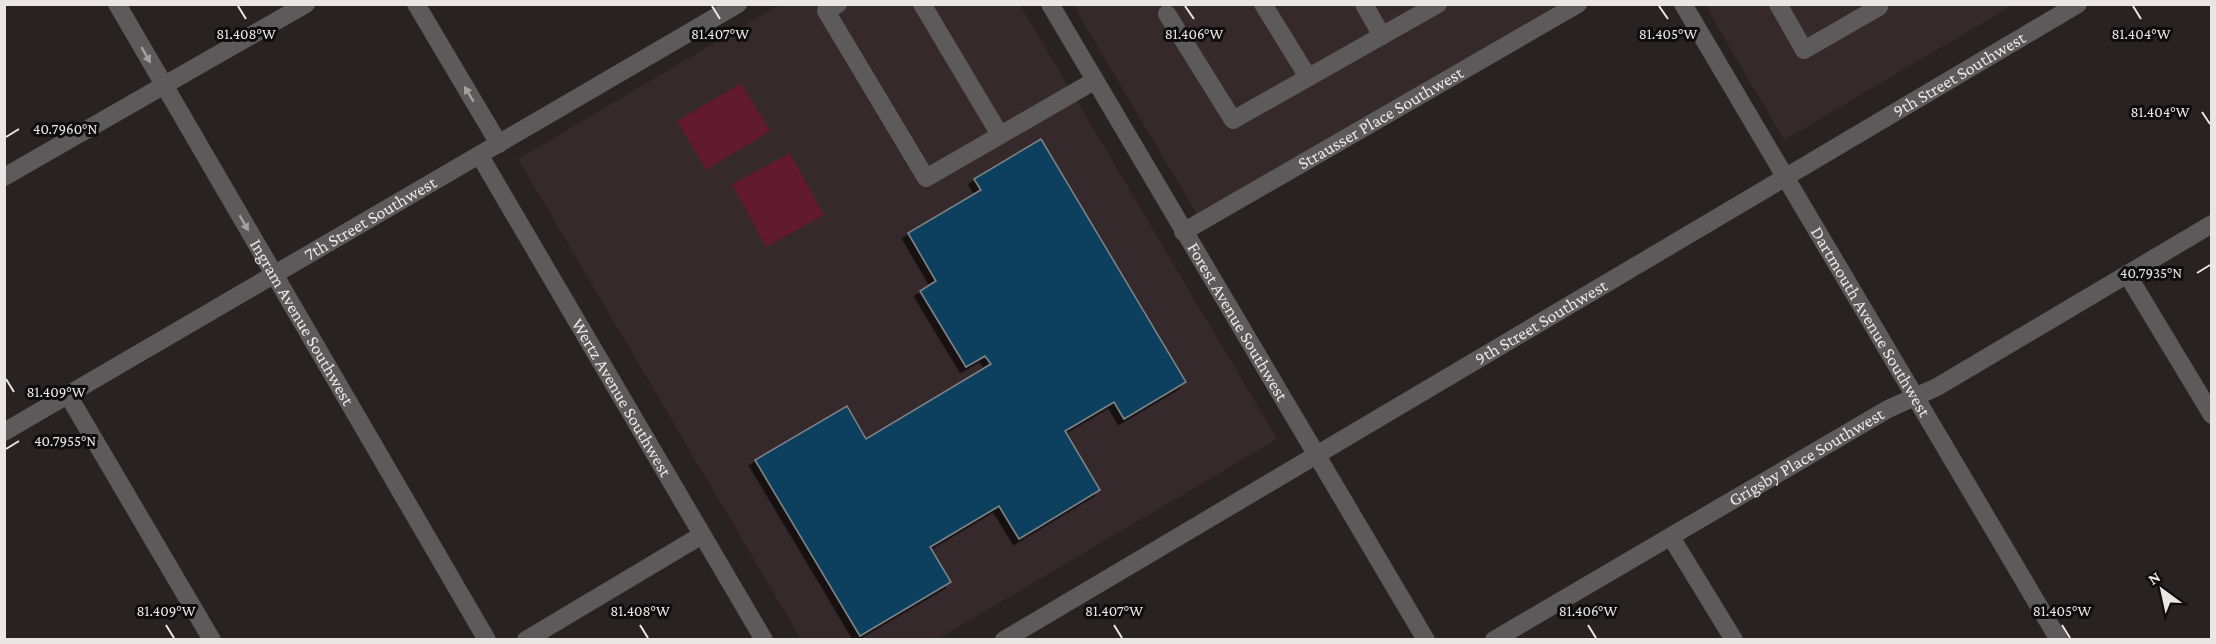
<svg xmlns="http://www.w3.org/2000/svg" width="2216" height="644" font-family="'Crimson Pro',serif">
<defs>
<filter id="shadow"><feDropShadow dx="-5.5" dy="5.5" stdDeviation="0" flood-color="#0009"/></filter>
</defs>
<rect width="100%" height="100%" fill="#292223"/>
<g fill="#36292b">
<path d="M779 5H1020L1277 439 938 639H801L518 159Z"/>
<path d="M1073 5H1557L1197 214Z"/>
<path d="M1705 5H2013L1784 140Z"/>
</g>
<g fill="#611a30">
<path d="M741 83 770 131 706 170 677 121Z"/>
<path d="M790 153 824 215 766 247 732 184Z"/>
</g>
<path fill="#0f415e" stroke="#7d8387" stroke-width="1.5" filter="url(#shadow)" d="M1041 139 1186 382 1124 419 1114 402 1065 431 1100 490 1019 539 999 506 930 547 951 582 860 636 755 460 847 406 866 439 991 364 985 356 966 367 920 291 936 281 908 233 981 190 974 179Z"/>
<g fill="none" stroke-linecap="round" stroke-linejoin="round">
<g stroke="#5d5a5b" stroke-width="18">
<path id="s1" d="M117 4 487 640"/>
<path d="M416 4 499 144"/>
<path d="M838 4 826 11 926 178 1094 81"/>
<path d="M922 4 1000 135"/>
<path id="s2" d="M1050 4 1426 640"/>
<path d="M1263 4 1308 77"/>
<path d="M1364 4 1382 36"/>
<path id="s3" d="M1683 4 2059 640"/>
<path d="M1778 4 1804 50 1879 7 1877 4"/>
<path d="M1167 14 1233 120 1438 4"/>
<path id="s4" d="M480 156 764 640"/>
<path d="M4 177 306 4"/>
<path id="s5" d="M1183 232 1578 4"/>
<path d="M2127 274 2212 415"/>
<path d="M68 395 212 640"/>
<path id="s6" d="M4 432 738 4"/>
<path d="M1671 537 1734 640"/>
<path d="M526 640 702 535"/>
<path id="s7" d="M1004 640 2078 4"/>
<path id="s8" d="M1494 640 1888 409 1937 387 2212 224"/>
</g>
</g>
<defs><path id="oneway-solid" d="M-6-.8H1V-3.2L6.5 0L1 3.2V.8H-6Z" transform="scale(1.5)"/></defs>
<g fill="#a4a0a0">
<use href="#oneway-solid" transform="translate(146 55) rotate(60)"/>
<use href="#oneway-solid" transform="translate(469 94) rotate(-121)"/>
<use href="#oneway-solid" transform="translate(244 223) rotate(60)"/>
</g>
<path fill="none" stroke="#eae6e6" stroke-width="2" d="M238 6 246 19M712 6 720 19M1185 6 1194 19M1659 6 1668 19M2133 6 2141 19M2202 112 2210 124M6 137 19 129M2197 273 2210 265M6 379 14 392M6 449 19 441M166 625 174 638M640 625 648 638M1114 625 1122 638M1588 625 1596 638M2062 625 2070 638"/>
<g text-anchor="middle" dominant-baseline="central" stroke-width="6" stroke-linejoin="round" paint-order="stroke">
<g font-size="18" fill="#eae6e6" stroke="#0f0c0d">
<text stroke="none"><textPath href="#s7" startOffset="1110">9th Street Southwest</textPath></text>
<text stroke="none"><textPath href="#s5" startOffset="228">Strausser Place Southwest</textPath></text>
<text stroke="none"><textPath href="#s6" startOffset="424">7th Street Southwest</textPath></text>
<text stroke="none"><textPath href="#s1" startOffset="368">Ingram Avenue Southwest</textPath></text>
<text stroke="none"><textPath href="#s3" startOffset="369">Dartmouth Avenue Southwest</textPath></text>
<text stroke="none"><textPath href="#s2" startOffset="369">Forest Avenue Southwest</textPath></text>
<text stroke="none"><textPath href="#s7" startOffset="624">9th Street Southwest</textPath></text>
<text stroke="none"><textPath href="#s4" startOffset="280">Wertz Avenue Southwest</textPath></text>
<text stroke="none"><textPath href="#s8" startOffset="362">Grigsby Place Southwest</textPath></text>
</g>
</g>
<g font-size="15" text-anchor="middle" fill="#eae6e6" stroke="#0f0c0d" stroke-width="6" stroke-linejoin="round" paint-order="stroke">
<text x="1668" y="39">81.405°W</text>
<text x="246" y="39">81.408°W</text>
<text x="720" y="39">81.407°W</text>
<text x="1194" y="39">81.406°W</text>
<text x="2141" y="39">81.404°W</text>
<text x="2160" y="117">81.404°W</text>
<text x="65" y="134">40.7960°N</text>
<text x="2151" y="278">40.7935°N</text>
<text x="56" y="397">81.409°W</text>
<text x="65" y="446">40.7955°N</text>
<text x="166" y="616">81.409°W</text>
<text x="640" y="616">81.408°W</text>
<text x="1114" y="616">81.407°W</text>
<text x="1588" y="616">81.406°W</text>
<text x="2062" y="616">81.405°W</text>
</g>
<rect width="2216" height="644" fill="none" stroke="#eae6e6" stroke-width="12"/>
<g transform="translate(2162 590) rotate(327)" stroke="#0f0c0d" stroke-width="4.5" paint-order="stroke">
<path d="M0-4.5L10 22L0 15L-10 22Z" fill="#eae6e6"/>
<text y="-9" font-size="16" font-weight="bold" text-anchor="middle" fill="#eae6e6">N</text>
</g>
</svg>
